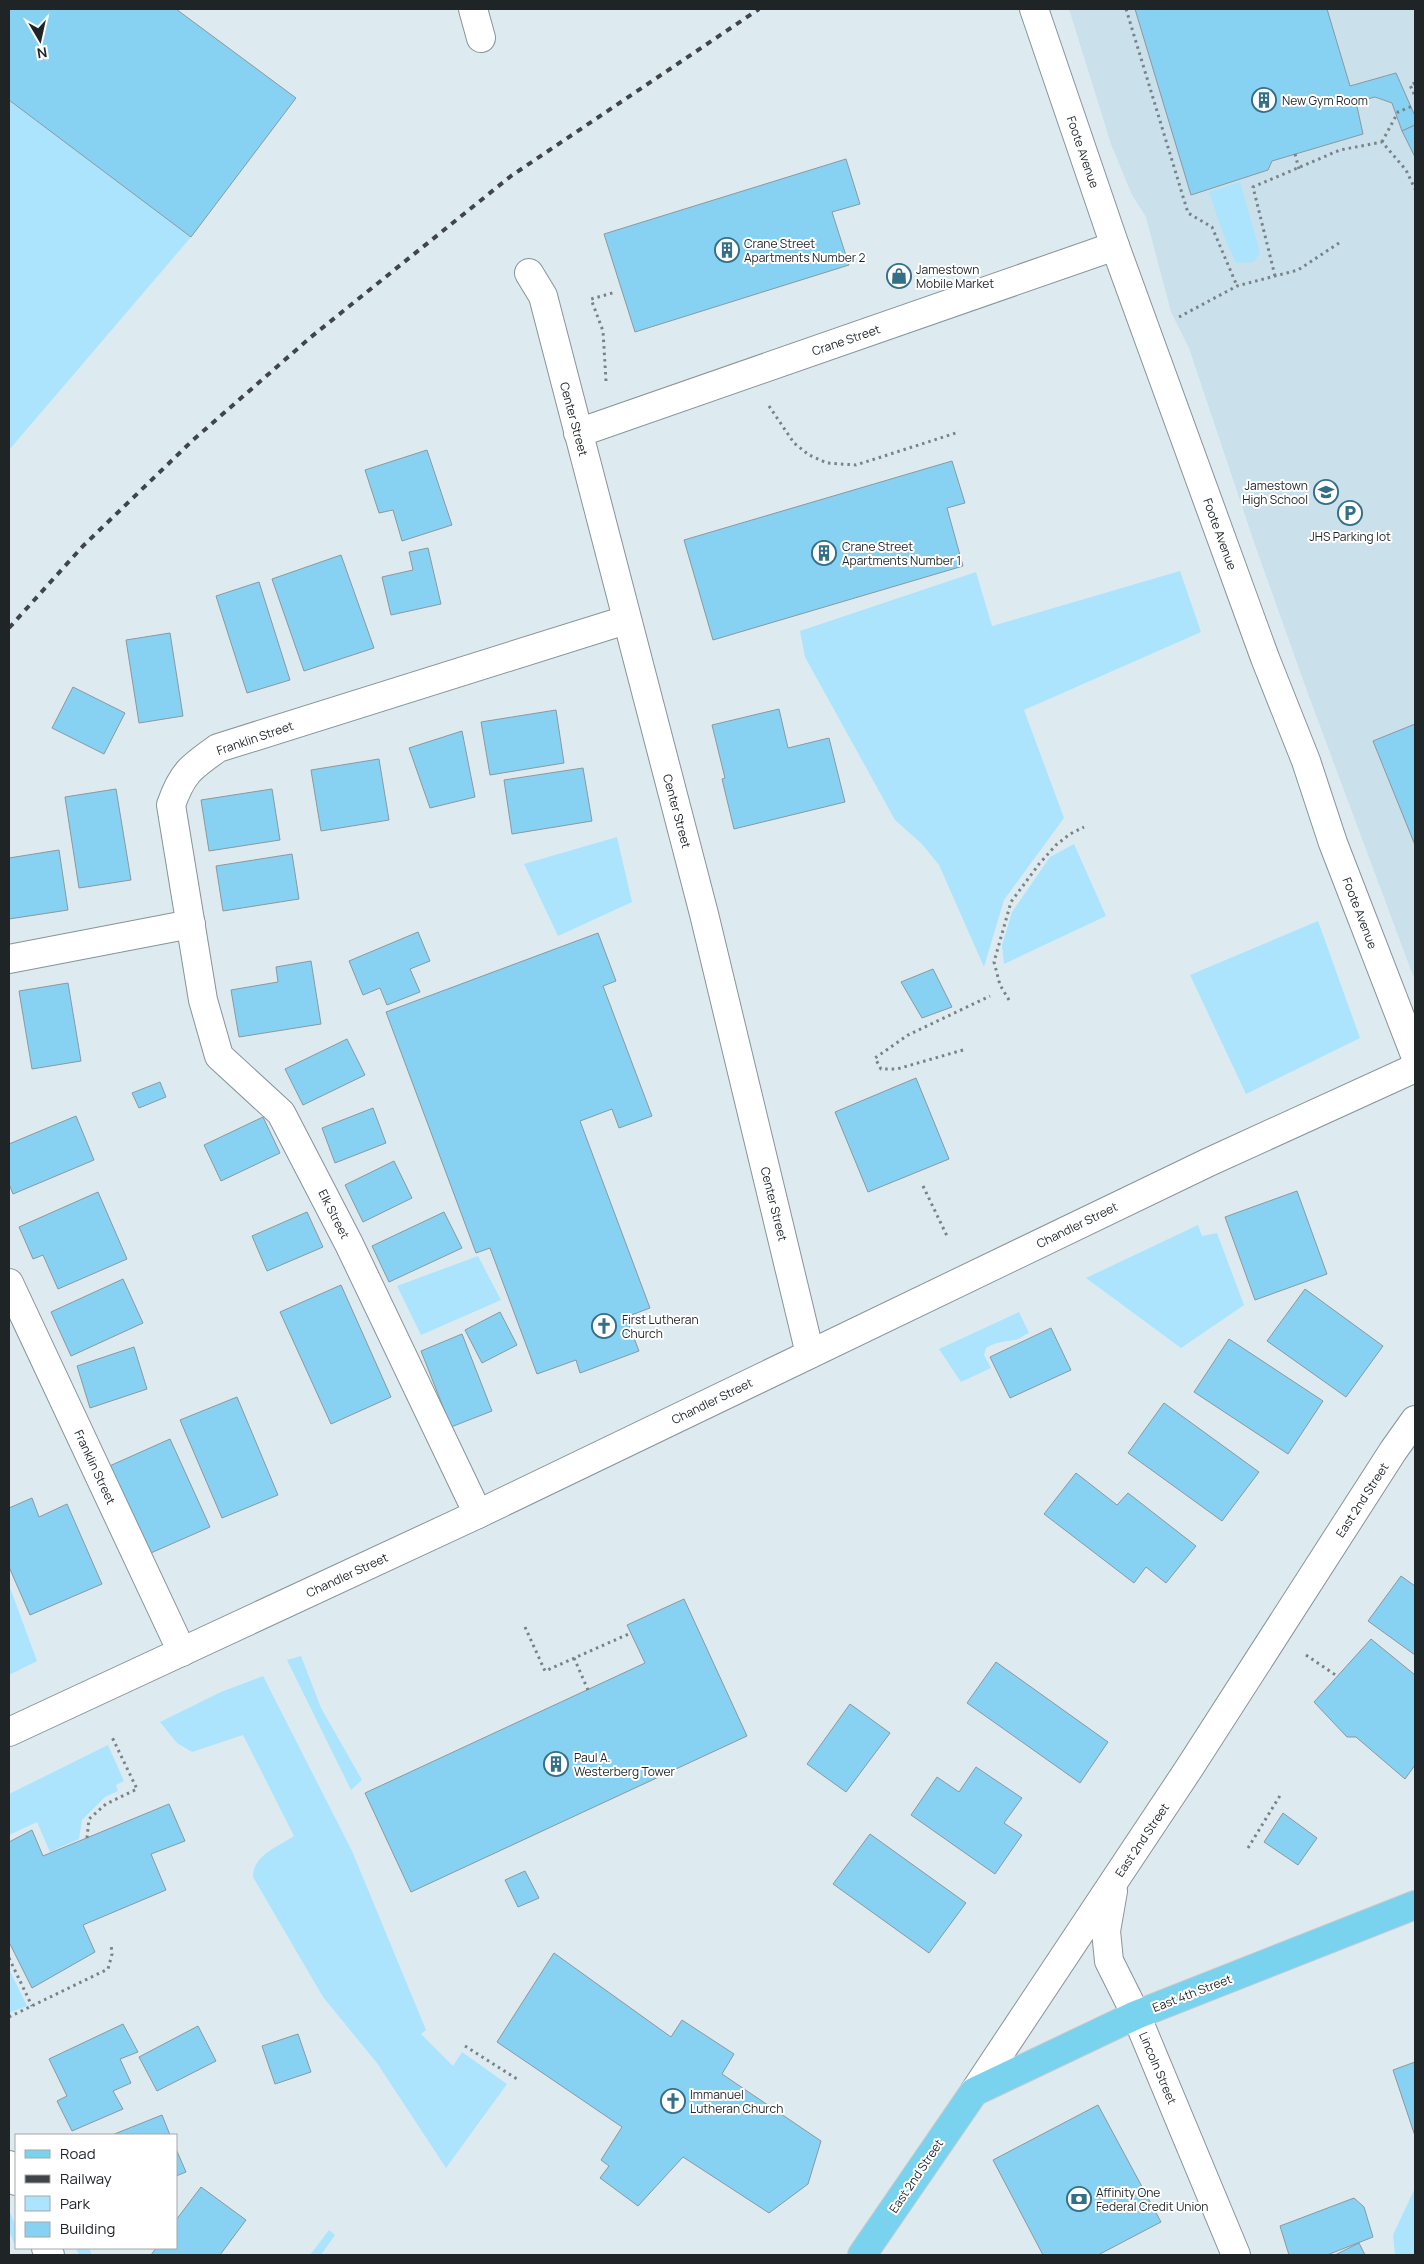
<svg xmlns="http://www.w3.org/2000/svg" width="1424" height="2264" font-family="Manrope,sans-serif">
<rect width="100%" height="100%" fill="#ddebf1"/>
<path fill="#cae0ea" d="M1069 9H1415V981L1307 691 1255 545 1189 348 1171 312 1146 217 1132 195 1111 144Z"/>
<g fill="#abe4fc">
<path d="M9 100 191 237 9 450Z"/>
<path d="M1240 182 1260 252 1254 262 1236 263 1224 236 1209 192Z"/>
<path d="M1180 571 1201 632 1024 710 1064 818 1004 900 984 967 939 865 922 844 895 820 805 657 800 631 976 572 992 626Z"/>
<path d="M617 837 632 902 558 936 524 864Z"/>
<path d="M1074 844 1106 916 1004 964 1002 945 1012 912 1050 857Z"/>
<path d="M1318 921 1360 1038 1246 1094 1190 975Z"/>
<path d="M1198 1225 1202 1236 1217 1233 1244 1305 1181 1348 1086 1278Z"/>
<path d="M478 1256 501 1300 421 1335 397 1286Z"/>
<path d="M1019 1312 1029 1333C1024 1335 1018 1340 1014 1340 1003 1342 996 1342 986 1348L984 1355 991 1368 961 1382 939 1349Z"/>
<path d="M9 1585 37 1661 9 1675Z"/>
<path d="M301 1656 321 1708 362 1780 351 1790 287 1660Z"/>
<path d="M263 1676 352 1851 426 2030 421 2034 453 2066 462 2052 507 2084 446 2168 377 2063 323 1997 253 1877C253 1855 278 1847 294 1836L243 1735 192 1752 177 1743 160 1722 221 1692Z"/>
<path d="M108 1745 124 1781 116 1785 118 1791 105 1797 82 1820 79 1839 50 1852 37 1822 9 1835V1794Z"/>
<path d="M9 1969 27 2006 9 2013Z"/>
<path d="M1415 2188V2255H1395L1393 2235Z"/>
<path d="M9 2210 16 2226V2248L9 2231Z"/>
<path d="M329 2230 335 2235 321 2255H310Z"/>
<path d="M76 2248H89L92 2255H79Z"/>
</g>
<g fill="#87d2f2" stroke="#8b989e">
<path d="M9 9H176L296 98 191 237 9 100Z"/>
<path d="M1135 9H1327L1350 86 1396 73 1415 116V125L1402 131 1392 103 1375 97 1356 102 1363 134 1272 161 1268 170 1191 195Z"/>
<path d="M1415 125V157L1402 131Z"/>
<path d="M846 159 860 204 832 212 849 265 635 332 604 234Z"/>
<path d="M427 450 452 525 402 541 393 510 379 513 365 470Z"/>
<path d="M952 461 965 503 947 508 963 566 713 640 684 540Z"/>
<path d="M428 548 441 604 391 615 382 577 413 570 409 552Z"/>
<path d="M341 555 374 648 304 671 272 579Z"/>
<path d="M259 582 290 680 247 693 216 596Z"/>
<path d="M170 633 183 716 139 723 126 640Z"/>
<path d="M73 687 125 713 104 754 52 728Z"/>
<path d="M779 709 788 748 829 738 845 802 734 829 722 779 725 778 712 725Z"/>
<path d="M556 710 564 763 490 775 481 722Z"/>
<path d="M1415 724V845L1373 741Z"/>
<path d="M462 731 475 797 430 808 409 748Z"/>
<path d="M379 759 389 820 321 831 311 770Z"/>
<path d="M583 768 592 821 512 834 504 780Z"/>
<path d="M116 789 131 880 79 888 65 797Z"/>
<path d="M272 789 280 840 209 851 201 800Z"/>
<path d="M59 850 68 910 9 919V858Z"/>
<path d="M292 854 299 899 223 911 216 866Z"/>
<path d="M418 932 430 961 410 969 420 992 387 1005 380 988 363 995 349 961Z"/>
<path d="M598 933 616 981 603 986 652 1116 619 1128 612 1109 580 1121 650 1308 626 1317 639 1351 580 1373 576 1360 537 1374 490 1248 476 1253 386 1012Z"/>
<path d="M311 961 321 1024 239 1037 231 990 278 982 276 967Z"/>
<path d="M933 969 952 1007 922 1018 901 982Z"/>
<path d="M68 983 81 1061 32 1069 19 991Z"/>
<path d="M347 1039 365 1075 303 1105 285 1069Z"/>
<path d="M916 1078 949 1159 868 1192 835 1112Z"/>
<path d="M160 1082 166 1097 139 1108 132 1093Z"/>
<path d="M373 1108 386 1143 335 1163 322 1128Z"/>
<path d="M76 1116 94 1160 13 1194 9 1184V1144Z"/>
<path d="M263 1117 280 1153 221 1181 204 1145Z"/>
<path d="M394 1161 412 1198 363 1222 345 1185Z"/>
<path d="M1297 1191 1327 1274 1255 1300 1225 1217Z"/>
<path d="M98 1192 127 1259 58 1289 43 1255 33 1259 19 1227Z"/>
<path d="M307 1212 323 1247 267 1271 252 1236Z"/>
<path d="M444 1212 462 1248 389 1282 372 1246Z"/>
<path d="M123 1279 143 1323 71 1356 51 1312Z"/>
<path d="M341 1285 391 1397 331 1424 280 1312Z"/>
<path d="M1305 1289 1383 1346 1346 1397 1267 1341Z"/>
<path d="M500 1312 517 1345 482 1363 465 1330Z"/>
<path d="M1051 1328 1071 1370 1010 1398 990 1357Z"/>
<path d="M462 1334 492 1411 451 1427 421 1351Z"/>
<path d="M1229 1339 1323 1401 1288 1454 1194 1392Z"/>
<path d="M134 1347 147 1389 90 1408 77 1366Z"/>
<path d="M237 1397 278 1495 222 1518 180 1420Z"/>
<path d="M1164 1403 1259 1472 1222 1521 1128 1453Z"/>
<path d="M170 1439 210 1527 144 1556 105 1468Z"/>
<path d="M1076 1473 1117 1505 1128 1493 1196 1546 1166 1583 1146 1567 1134 1583 1044 1514Z"/>
<path d="M32 1498 39 1517 67 1504 102 1584 30 1615 9 1567V1508Z"/>
<path d="M1401 1576 1415 1586V1655L1368 1621Z"/>
<path d="M684 1599 747 1736 411 1892 365 1793 645 1663 627 1625Z"/>
<path d="M1371 1639 1415 1675V1765L1405 1779 1356 1737H1347L1314 1702Z"/>
<path d="M996 1662 1108 1742 1080 1783 967 1703Z"/>
<path d="M850 1704 890 1733 846 1792 807 1764Z"/>
<path d="M976 1767 1022 1798 1004 1823 1022 1835 995 1874 911 1815 937 1777 959 1792Z"/>
<path d="M169 1804 185 1841 151 1854 166 1890 83 1925 95 1952 32 1988 9 1942V1842L32 1830 43 1856Z"/>
<path d="M1283 1813 1317 1838 1298 1865 1264 1842Z"/>
<path d="M870 1834 966 1903 929 1953 833 1884Z"/>
<path d="M525 1871 539 1898 518 1907 505 1880Z"/>
<path d="M554 1953 671 2037 682 2020 734 2054 722 2074 821 2141 808 2184 769 2213 683 2157 638 2206 600 2178 609 2166 601 2160 622 2127 497 2042Z"/>
<path d="M123 2024 138 2052 120 2059 131 2083 113 2091 123 2109 72 2131 57 2101 67 2096 49 2059Z"/>
<path d="M198 2026 216 2061 157 2091 139 2057Z"/>
<path d="M298 2034 311 2072 275 2084 262 2046Z"/>
<path d="M1415 2062V2136L1393 2070Z"/>
<path d="M1098 2105 1161 2222 1098 2255H1043L993 2160Z"/>
<path d="M162 2115 170 2135H112Z"/>
<path d="M176 2149 186 2172 176 2176Z"/>
<path d="M201 2187 246 2220 220 2255H151L156 2248H176V2220Z"/>
<path d="M1354 2198 1364 2207 1373 2237 1327 2255H1289L1280 2226Z"/>
<path d="M1359 2243 1365 2255H1335Z"/>
</g>
<g fill="none" stroke-linecap="round" stroke-linejoin="round">
<defs>
<g id="minor">
<path d="M473 9 481 38"/>
<path d="M529 273 543 296 704 914 810 1354"/>
<path d="M578 433 1115 246"/>
<path d="M9 959 191 924"/>
<path d="M9 1283 182 1652"/>
<path d="M478 1514 349 1244 281 1113 219 1056 203 1000 171 805C182 773 191 767 218 748L626 620"/>
<path d="M9 1732 478 1514 1209 1162 1415 1068"/>
<path d="M1113 1891 1106 1931 1109 1961 1136 2015 1236 2255"/>
<path d="M974 2092 1188 1770 1393 1451 1415 1420"/>
<path d="M9 2165 16 2181"/>
<path d="M46 2248 50 2255"/>
</g>
<path id="tertiary" d="M1034 9 1115 246 1265 658 1306 761 1333 843 1415 1055"/>
<path id="primary" d="M862 2255 974 2092 1136 2015 1415 1905"/>
</defs>
<use href="#minor" stroke="#879499" stroke-width="30"/>
<use href="#tertiary" stroke="#879499" stroke-width="30"/>
<use href="#primary" stroke="#c9cacb" stroke-width="30"/>
<g stroke="#798387" stroke-width="3" stroke-dasharray="2.5 4" stroke-linecap="butt">
<path d="M1126 9 1188 213 1212 227 1237 286"/>
<path d="M1415 83 1410 85 1415 96"/>
<path d="M1382 142 1398 112 1415 105"/>
<path d="M1295 154 1299 169"/>
<path d="M1275 276 1253 187 1340 150 1382 142 1406 170 1415 189"/>
<path d="M1179 317 1237 286 1298 270 1342 241"/>
<path d="M606 381 603 331 591 299 616 292"/>
<path d="M769 406 794 443 809 455 827 463 856 465 959 432"/>
<path d="M1009 1000 1000 985 994 962 1011 902 1039 864 1056 845 1070 834 1084 827"/>
<path d="M963 1050 897 1069H881L875 1058 908 1035 990 996"/>
<path d="M923 1186 947 1236"/>
<path d="M525 1627 545 1671 631 1633"/>
<path d="M1306 1655 1337 1676"/>
<path d="M574 1658 588 1690"/>
<path d="M87 1838 89 1819 106 1804 137 1789 112 1737"/>
<path d="M1248 1848 1281 1794"/>
<path d="M9 1958 32 2006"/>
<path d="M9 2017 108 1969 112 1954 111 1944"/>
<path d="M465 2046 517 2079"/>
</g>
<use href="#minor" stroke="#fff" stroke-width="28"/>
<use href="#tertiary" stroke="#fff" stroke-width="28"/>
<use href="#primary" stroke="#79d3ef" stroke-width="28"/>
<path stroke="#3f4549" stroke-width="4" stroke-dasharray="6 6" stroke-linecap="butt" d="M9 628 83 546 193 440 311 337 511 176 759 9"/>
</g>
<defs>
<symbol id="building-ring" viewBox="-11 -11 22 22"><circle r="9.5" fill="#fff" stroke="#336f86" stroke-width="1.5"/><path d="M-4-6H4V6H1V3H-1V6H-4ZM-2.5-4.3h1.7v1.8h-1.7ZM.8-4.3h1.7v1.8H.8ZM-2.5-1h1.7V.8h-1.7ZM.8-1h1.7V.8H.8Z" fill="#336f86"/></symbol>
<symbol id="shop-ring" viewBox="-11 -11 22 22"><circle r="9.5" fill="#fff" stroke="#336f86" stroke-width="1.5"/><path d="M-5-2.5h2.3a2.7 3.5 0 0 1 5.4 0H5L5.5 6h-11ZM-1.5-2.5h3a1.5 2.3 0 0 0-3 0Z" fill="#336f86"/></symbol>
<symbol id="school-ring" viewBox="-11 -11 22 22"><circle r="9.5" fill="#fff" stroke="#336f86" stroke-width="1.5"/><path d="M0-5L7-2L0 1L-7-2ZM-4 1L0 2.5L4 1V4Q0 6-4 4Z" fill="#336f86"/></symbol>
<symbol id="parking-ring" viewBox="-11 -11 22 22"><circle r="9.5" fill="#fff" stroke="#336f86" stroke-width="1.5"/><path d="M-3.5-5.5H1a3.5 3.5 0 0 1 0 7H-1V5.5H-3.5ZM-1-3.4V-.6H.8a1.4 1.4 0 0 0 0-2.8Z" fill="#336f86"/></symbol>
<symbol id="church-ring" viewBox="-11 -11 22 22"><circle r="9.5" fill="#fff" stroke="#336f86" stroke-width="1.5"/><path d="M-1.2-6h2.4v3.5h3.3v2.4h-3.3V6h-2.4V-.1h-3.3v-2.4h3.3Z" fill="#336f86"/></symbol>
<symbol id="bank-ring" viewBox="-11 -11 22 22"><circle r="9.5" fill="#fff" stroke="#336f86" stroke-width="1.5"/><path d="M-6-4H6V4H-6ZM0-2.3a2.3 2.3 0 1 0 0 4.6a2.3 2.3 0 1 0 0-4.6Z" fill="#336f86"/></symbol>
</defs>
<g fill-rule="evenodd">
<use href="#building-ring" x="1250" y="86" width="28" height="28"/>
<use href="#building-ring" x="713" y="236" width="28" height="28"/>
<use href="#shop-ring" x="885" y="262" width="28" height="28"/>
<use href="#school-ring" x="1312" y="478" width="28" height="28"/>
<use href="#parking-ring" x="1336" y="499" width="28" height="28"/>
<use href="#building-ring" x="810" y="539" width="28" height="28"/>
<use href="#church-ring" x="590" y="1312" width="28" height="28"/>
<use href="#building-ring" x="542" y="1750" width="28" height="28"/>
<use href="#church-ring" x="659" y="2087" width="28" height="28"/>
<use href="#bank-ring" x="1065" y="2185" width="28" height="28"/>
</g>
<g text-anchor="middle" dominant-baseline="central" stroke-width="4" stroke-linejoin="round" paint-order="stroke">
<g font-size="12" fill="#1f2427" stroke="#fff" text-anchor="start">
<text x="1282" y="100">New Gym Room</text>
<text x="744" y="243">Crane Street<tspan x="744" dy="14">Apartments Number 2</tspan></text>
<text x="916" y="269">Jamestown<tspan x="916" dy="14">Mobile Market</tspan></text>
<text x="1308" y="485" text-anchor="end">Jamestown<tspan x="1308" dy="14">High School</tspan></text>
<text x="1350" y="536" text-anchor="middle">JHS Parking lot</text>
<text x="842" y="546">Crane Street<tspan x="842" dy="14">Apartments Number 1</tspan></text>
<text x="622" y="1319">First Lutheran<tspan x="622" dy="14">Church</tspan></text>
<text x="574" y="1757">Paul A.<tspan x="574" dy="14">Westerberg Tower</tspan></text>
<text x="690" y="2094">Immanuel<tspan x="690" dy="14">Lutheran Church</tspan></text>
<text x="1096" y="2192">Affinity One<tspan x="1096" dy="14">Federal Credit Union</tspan></text>
</g>
<g font-size="12" fill="#1f2427" stroke="#fff">
<text transform="translate(1083 152) rotate(71)">Foote Avenue</text>
<text transform="translate(846 340) rotate(-19)">Crane Street</text>
<text transform="translate(574 419) rotate(75)">Center Street</text>
<text transform="translate(1220 534) rotate(70)">Foote Avenue</text>
<text transform="translate(255 738) rotate(-19)">Franklin Street</text>
<text transform="translate(677 811) rotate(75)">Center Street</text>
<text transform="translate(1360 913) rotate(69)">Foote Avenue</text>
<text transform="translate(774 1204) rotate(76)">Center Street</text>
<text transform="translate(334 1214) rotate(63)">Elk Street</text>
<text transform="translate(1077 1225) rotate(-26)">Chandler Street</text>
<text transform="translate(712 1401) rotate(-26)">Chandler Street</text>
<text transform="translate(95 1467) rotate(65)">Franklin Street</text>
<text transform="translate(1362 1500) rotate(-57)">East 2nd Street</text>
<text transform="translate(347 1575) rotate(-25)">Chandler Street</text>
<text transform="translate(1142 1840) rotate(-56)">East 2nd Street</text>
<text transform="translate(1192 1993) rotate(-21)">East 4th Street</text>
<text transform="translate(1158 2068) rotate(67)">Lincoln Street</text>
<text transform="translate(916 2176) rotate(-56)">East 2nd Street</text>
</g>
</g>
<rect width="1424" height="2264" fill="none" stroke="#1f2427" stroke-width="20"/>
<rect x="15" y="2134" width="162" height="115" fill="#ffffff" stroke="#a5a7a9"/>
<rect x="25" y="2150" width="25" height="8" fill="#79d3ef" stroke="#a5a7a9"/>
<text x="60" y="2159" font-size="15" fill="#1f2427">Road</text>
<rect x="25" y="2175" width="25" height="8" fill="#3f4549" stroke="#a5a7a9"/>
<text x="60" y="2184" font-size="15" fill="#1f2427">Railway</text>
<rect x="25" y="2196" width="25" height="15" fill="#abe4fc" stroke="#a5a7a9"/>
<text x="60" y="2209" font-size="15" fill="#1f2427">Park</text>
<rect x="25" y="2222" width="25" height="15" fill="#87d2f2" stroke="#a5a7a9"/>
<text x="60" y="2234" font-size="15" fill="#1f2427">Building</text>
<g transform="translate(40 40) rotate(171)" stroke="#ffffff" stroke-width="4" paint-order="stroke">
<path d="M0-4L9 19L0 12L-9 19Z" fill="#1f2427"/>
<text y="-8" font-size="14" font-weight="bold" text-anchor="middle" fill="#1f2427">N</text>
</g>
</svg>
